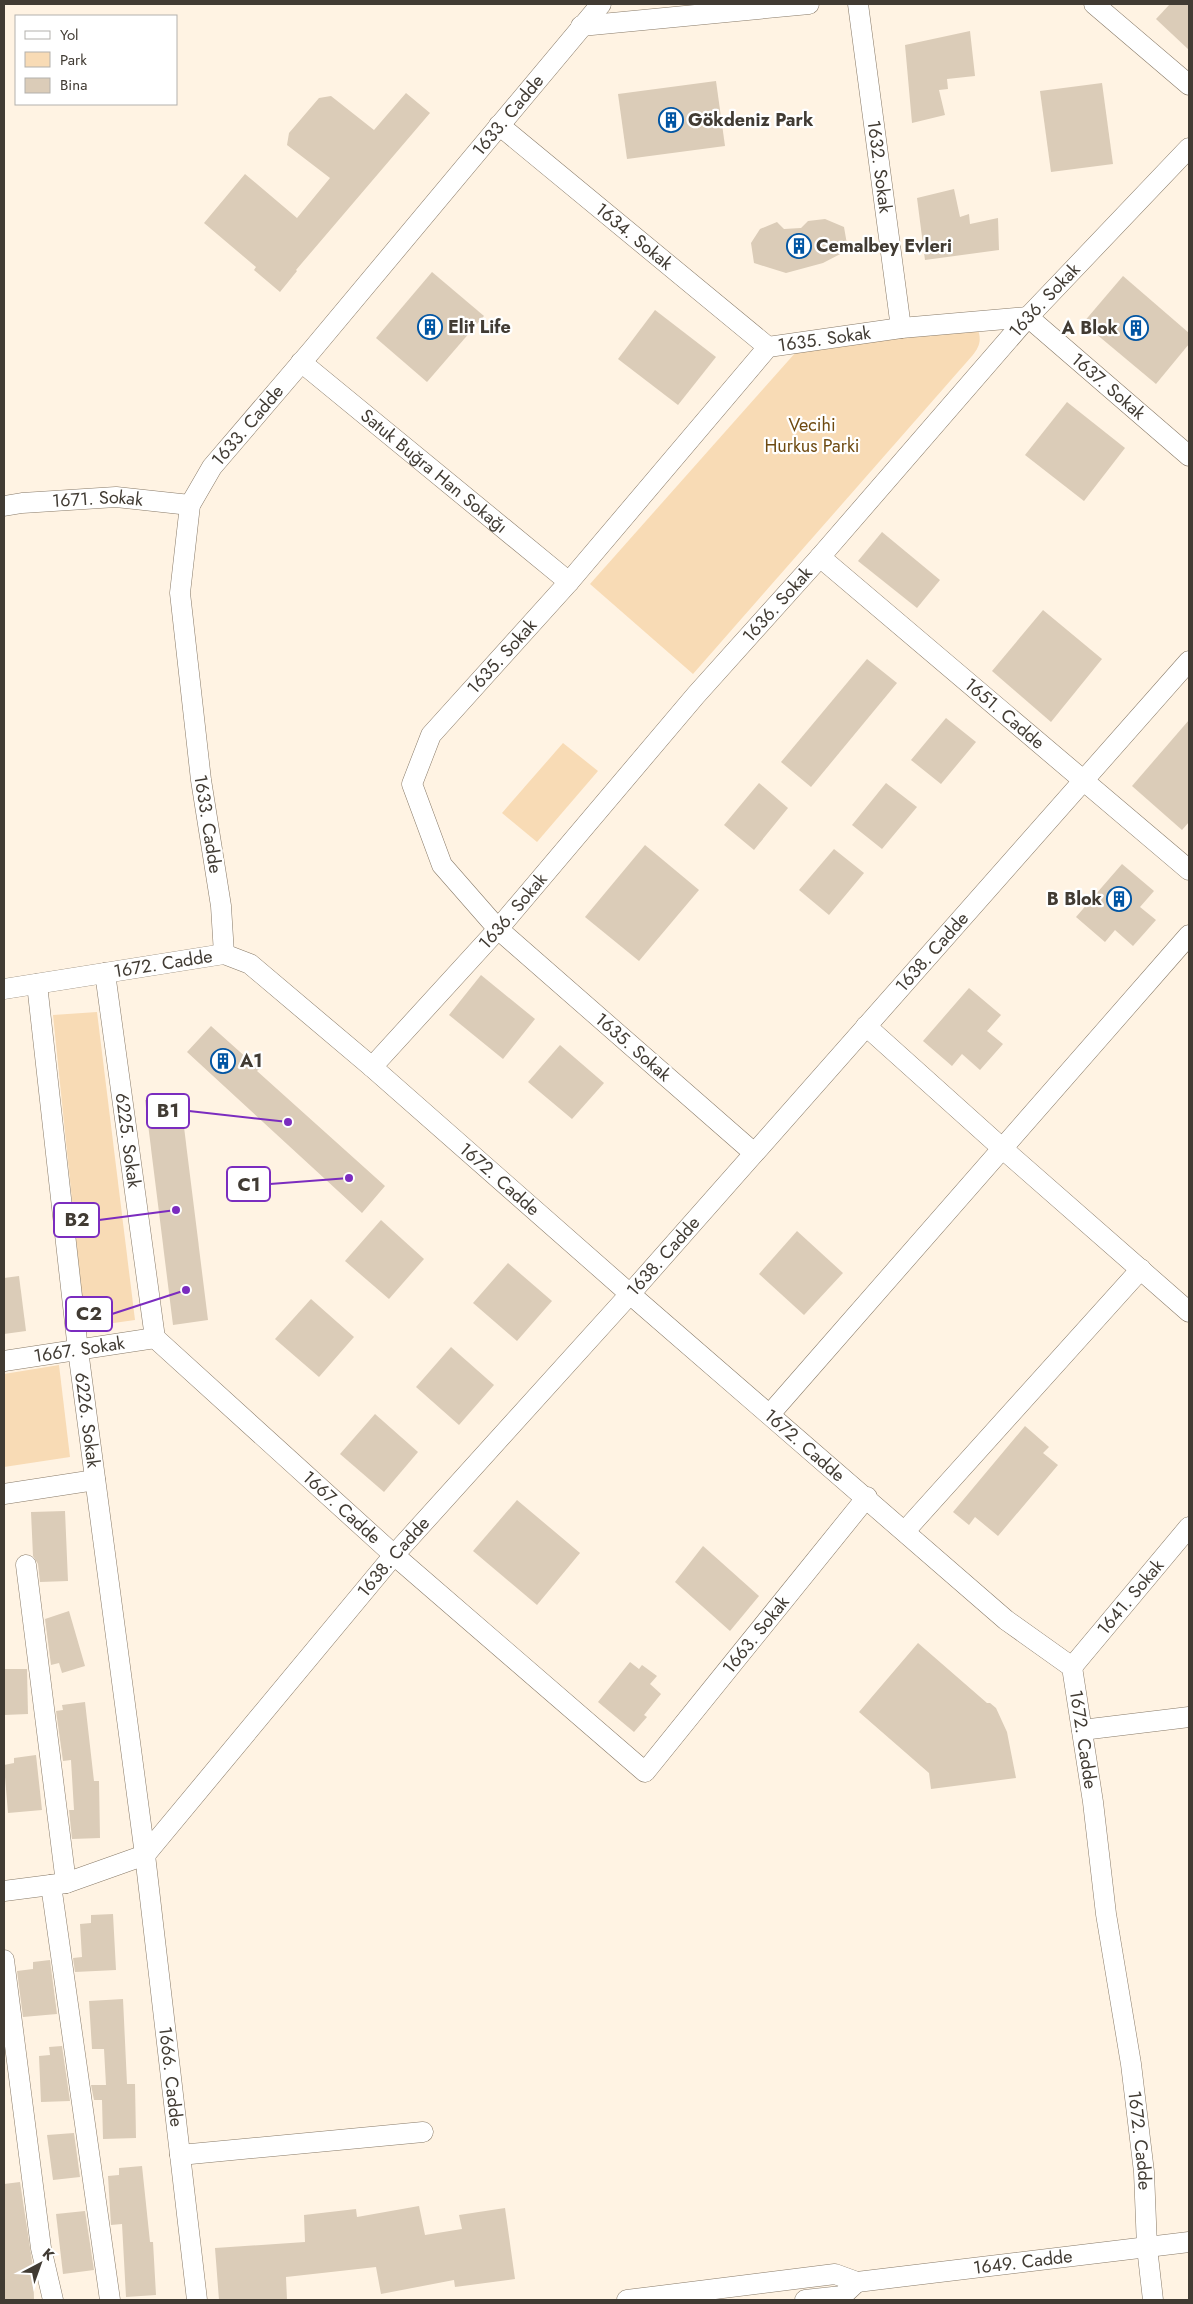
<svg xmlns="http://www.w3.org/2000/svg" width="1193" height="2304" font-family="Jost,sans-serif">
<rect width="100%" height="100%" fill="#fff3e3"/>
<g fill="#f8dbb5">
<path d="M977 327C982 340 980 346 972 356L693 674 590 584 796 352Z"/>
<path d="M563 743 598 771 537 842 502 813Z"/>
<path d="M97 1012 135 1320 85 1327 53 1015Z"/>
<path d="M59 1365 70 1457 4 1467V1374Z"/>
</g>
<g fill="#dbccb8">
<path d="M1170 4H1189V50L1156 19Z"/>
<path d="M970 31 975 76 947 79 948 89 939 90 945 115 912 123 905 45Z"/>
<path d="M716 81 725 146 627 159 618 94Z"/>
<path d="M1102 83 1113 164 1051 172 1040 91Z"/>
<path d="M406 93 430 113 296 270 297 271 280 292 254 270 256 267 204 223 245 174 297 218 330 178 287 145 289 133 319 98 331 96 374 130Z"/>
<path d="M954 189 960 217 969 214 970 224 998 218 999 250 925 260 917 198Z"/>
<path d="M825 219 844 227 848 250 823 263 786 273 754 263 751 243 760 229 777 222 784 229 801 228 808 221Z"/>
<path d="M432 272 484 316 427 382 376 338Z"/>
<path d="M1123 276 1189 333V344L1156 384 1083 323Z"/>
<path d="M655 310 716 357 678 405 618 359Z"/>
<path d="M1067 402 1125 448 1084 501 1025 455Z"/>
<path d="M882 532 940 580 917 608 858 561Z"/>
<path d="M1043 610 1102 659 1051 722 992 671Z"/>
<path d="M867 659 897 683 811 787 781 762Z"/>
<path d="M946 718 976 742 941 784 911 760Z"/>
<path d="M1189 720V822L1182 830 1132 786Z"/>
<path d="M759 783 788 808 754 850 724 825Z"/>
<path d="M886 783 917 807 882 849 852 825Z"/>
<path d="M645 845 699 890 639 961 585 917Z"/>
<path d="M834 849 864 873 829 915 799 890Z"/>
<path d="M1122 864 1154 891 1140 907 1156 920 1133 946 1115 930 1105 942 1076 917Z"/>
<path d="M481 975 535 1019 503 1059 449 1015Z"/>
<path d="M969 988 1001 1015 987 1031 1003 1044 980 1070 962 1054 952 1066 923 1041Z"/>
<path d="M211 1026 259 1069 257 1071 385 1186 362 1213 187 1052Z"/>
<path d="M560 1045 604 1083 572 1119 528 1082Z"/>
<path d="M180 1095 208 1320 173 1325 145 1100Z"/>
<path d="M381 1220 424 1259 389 1299 345 1261Z"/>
<path d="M797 1231 843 1273 804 1315 759 1274Z"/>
<path d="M508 1263 552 1301 517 1341 473 1303Z"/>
<path d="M19 1276 26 1331 4 1334V1278Z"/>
<path d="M311 1299 354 1337 319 1377 275 1339Z"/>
<path d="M451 1347 494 1385 459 1425 416 1387Z"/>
<path d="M375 1414 418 1452 384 1492 340 1454Z"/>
<path d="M1025 1426 1049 1447 1043 1453 1058 1465 998 1536 975 1517 969 1525 953 1512Z"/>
<path d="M517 1500 580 1553 537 1605 473 1551Z"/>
<path d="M65 1511 68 1581 40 1582 38 1564 33 1556 31 1512Z"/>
<path d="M703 1546 759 1596 730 1631 675 1582Z"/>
<path d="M69 1611 85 1666 62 1673 59 1663 51 1665 45 1619Z"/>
<path d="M918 1643 987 1703H990L996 1708 1007 1732 1016 1778 931 1789 929 1773 859 1712Z"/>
<path d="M630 1662 639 1669 642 1665 657 1676 650 1684 661 1694 644 1715 647 1717 634 1732 598 1702Z"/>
<path d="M4 1669H27L28 1714 4 1715Z"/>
<path d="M85 1702 94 1781H99L100 1838 72 1839 69 1810H74L71 1760 63 1761 56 1711 63 1710 62 1705Z"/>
<path d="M36 1755 42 1810 8 1813 4 1765 14 1763V1758Z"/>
<path d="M113 1914 116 1970 75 1972 73 1958 82 1957 80 1924 91 1923V1915Z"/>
<path d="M50 1960 57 2014 23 2017 17 1971 33 1969V1962Z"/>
<path d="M123 1999 127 2084H135L136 2138 103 2139 102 2100H94L91 2085H106L104 2049H92L89 2001Z"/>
<path d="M62 2046 70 2101 41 2102 39 2056 50 2055 49 2047Z"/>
<path d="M74 2133 80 2177 53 2180 47 2135Z"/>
<path d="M142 2166 150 2242H153L156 2295 126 2297 122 2224 111 2225 108 2176 119 2175V2168Z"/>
<path d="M20 2182 33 2267 34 2300H4V2184Z"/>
<path d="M419 2206 425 2235 462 2229 459 2215 505 2208 515 2279 455 2287 454 2280 381 2294 376 2267 286 2277 287 2300H219L215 2248 305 2242 304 2215 356 2209 357 2217Z"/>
<path d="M85 2211 94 2270 63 2274 56 2214Z"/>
</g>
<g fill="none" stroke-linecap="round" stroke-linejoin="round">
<defs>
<g id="minor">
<path id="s1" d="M858 4 901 328"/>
<path d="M1094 4 1189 85"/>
<path d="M581 26 809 4"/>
<path id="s2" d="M499 125 768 347"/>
<path id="s3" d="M301 362 569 582"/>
<path id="s4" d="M4 506 22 503 116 497 190 505"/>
<path id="s5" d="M820 557 1189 870"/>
<path id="s6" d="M224 954 221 906 201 780 180 593 190 505 212 467 312 350 601 4"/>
<path id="s7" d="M105 973 155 1338"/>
<path id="s8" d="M37 984 78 1350 145 1855 197 2300"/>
<path id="s9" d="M4 989 224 954 250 964 372 1067 630 1294 1006 1620 1072 1667 1093 1802 1106 1914 1131 2064 1144 2172 1147 2247 1153 2300"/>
<path d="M866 1026 1003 1149 1189 1312"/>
<path id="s10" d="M372 1067 498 929 696 695 820 557 1028 317 1189 148"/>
<path id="s11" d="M754 1153 498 929 442 865 412 784 431 735 569 582 768 347 901 328 1028 317 1189 456"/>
<path id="s12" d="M155 1338 394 1555 645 1772 867 1497"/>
<path id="s13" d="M4 1361 155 1338"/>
<path d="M770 1414 1189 935"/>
<path d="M4 1494 95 1480"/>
<path d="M905 1531 1141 1269"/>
<path d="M26 1565 66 1883"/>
<path id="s14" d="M1072 1667 1189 1527"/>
<path d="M1082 1730 1189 1717"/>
<path id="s15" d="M145 1855 394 1555 630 1294 1189 661"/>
<path d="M51 1885 110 2300"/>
<path d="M4 1891 66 1883 145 1855"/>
<path d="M4 1960 41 2248 53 2300"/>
<path d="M180 2155 423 2132"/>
<path id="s16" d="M627 2300 835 2274 857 2282 1189 2242"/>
<path d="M805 2300 842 2296 857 2282"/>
</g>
</defs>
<use href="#minor" stroke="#887a68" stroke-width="21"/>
<use href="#minor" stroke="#fff" stroke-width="20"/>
</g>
<defs>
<symbol id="building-ring" viewBox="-11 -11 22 22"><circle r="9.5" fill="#fff" stroke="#0155a3" stroke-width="1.5"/><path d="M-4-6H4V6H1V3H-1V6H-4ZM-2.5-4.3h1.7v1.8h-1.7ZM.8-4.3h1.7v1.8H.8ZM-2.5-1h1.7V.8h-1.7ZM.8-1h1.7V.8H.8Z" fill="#0155a3"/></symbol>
</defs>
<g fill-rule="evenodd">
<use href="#building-ring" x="657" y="106" width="28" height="28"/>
<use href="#building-ring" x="785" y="232" width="28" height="28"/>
<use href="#building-ring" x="416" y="313" width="28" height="28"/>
<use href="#building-ring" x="1122" y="314" width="28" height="28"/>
<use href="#building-ring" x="1105" y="885" width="28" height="28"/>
<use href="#building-ring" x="209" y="1047" width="28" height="28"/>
</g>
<g text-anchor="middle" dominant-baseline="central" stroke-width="4.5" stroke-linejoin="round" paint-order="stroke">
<g font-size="18" fill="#413b33" stroke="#fff">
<text stroke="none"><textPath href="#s6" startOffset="956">1633. Cadde</textPath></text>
<text stroke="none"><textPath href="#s1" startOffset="164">1632. Sokak</textPath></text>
<text stroke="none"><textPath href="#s2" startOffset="175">1634. Sokak</textPath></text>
<text stroke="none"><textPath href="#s10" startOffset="1020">1636. Sokak</textPath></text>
<text stroke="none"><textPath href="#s11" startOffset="1135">1635. Sokak</textPath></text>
<text stroke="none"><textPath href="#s11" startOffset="1446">1637. Sokak</textPath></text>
<text stroke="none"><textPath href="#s6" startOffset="551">1633. Cadde</textPath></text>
<text stroke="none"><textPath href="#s3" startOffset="172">Satuk Buğra Han Sokağı</textPath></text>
<text stroke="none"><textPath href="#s4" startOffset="94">1671. Sokak</textPath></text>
<text stroke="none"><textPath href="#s10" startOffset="615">1636. Sokak</textPath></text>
<text stroke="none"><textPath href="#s11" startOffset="670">1635. Sokak</textPath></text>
<text stroke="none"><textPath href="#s5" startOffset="242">1651. Cadde</textPath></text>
<text transform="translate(208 824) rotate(81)">1633. Cadde</text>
<text stroke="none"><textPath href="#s10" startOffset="210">1636. Sokak</textPath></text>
<text stroke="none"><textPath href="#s15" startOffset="1198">1638. Cadde</textPath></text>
<text stroke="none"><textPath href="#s9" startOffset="161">1672. Cadde</textPath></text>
<text transform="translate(633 1047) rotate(41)">1635. Sokak</text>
<text stroke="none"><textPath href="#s7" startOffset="169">6225. Sokak</textPath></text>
<text stroke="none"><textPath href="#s9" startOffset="580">1672. Cadde</textPath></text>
<text stroke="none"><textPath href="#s15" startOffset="792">1638. Cadde</textPath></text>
<text stroke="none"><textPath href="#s13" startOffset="76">1667. Sokak</textPath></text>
<text stroke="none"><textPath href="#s8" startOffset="439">6226. Sokak</textPath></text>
<text stroke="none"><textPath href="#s9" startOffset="985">1672. Cadde</textPath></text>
<text stroke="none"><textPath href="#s12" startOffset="252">1667. Cadde</textPath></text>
<text stroke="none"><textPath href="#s15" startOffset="388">1638. Cadde</textPath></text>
<text stroke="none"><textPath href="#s14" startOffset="91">1641. Sokak</textPath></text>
<text stroke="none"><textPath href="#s12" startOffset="831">1663. Sokak</textPath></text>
<text stroke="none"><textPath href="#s9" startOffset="1406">1672. Cadde</textPath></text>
<text stroke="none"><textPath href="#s8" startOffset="1101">1666. Cadde</textPath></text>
<text stroke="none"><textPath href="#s9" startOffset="1811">1672. Cadde</textPath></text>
<text stroke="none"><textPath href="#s16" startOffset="400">1649. Cadde</textPath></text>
</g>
<g font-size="18" font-weight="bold" fill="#413b33" stroke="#fff" text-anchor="start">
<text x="688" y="120">Gökdeniz Park</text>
<text x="816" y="246">Cemalbey Evleri</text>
<text x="448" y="327">Elit Life</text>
<text x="1118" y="328" text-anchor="end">A Blok</text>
<text x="1102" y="899" text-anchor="end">B Blok</text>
<text x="240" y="1061">A1</text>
</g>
<g font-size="18" fill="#6e4a11" stroke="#fff">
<text x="812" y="425">Vecihi<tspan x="812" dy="21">Hurkus Parki</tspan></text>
</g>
</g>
<path fill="none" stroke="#7b2cbf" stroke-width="2" d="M288 1122L189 1111M349 1178L270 1184M176 1210L99 1220M186 1290L112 1314"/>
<g fill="#7b2cbf" stroke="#fff" stroke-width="2">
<circle cx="288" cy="1122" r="5"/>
<circle cx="349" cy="1178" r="5"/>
<circle cx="176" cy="1210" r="5"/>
<circle cx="186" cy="1290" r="5"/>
</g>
<g fill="#fff" stroke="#7b2cbf" stroke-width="2">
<rect x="147" y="1094" width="42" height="34" rx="5"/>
<rect x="227" y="1167" width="43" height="34" rx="5"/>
<rect x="54" y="1203" width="45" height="34" rx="5"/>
<rect x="66" y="1297" width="46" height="34" rx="5"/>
</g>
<g font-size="19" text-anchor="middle" font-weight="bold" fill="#413b33">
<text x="168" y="1117">B1</text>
<text x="249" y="1191">C1</text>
<text x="77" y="1226">B2</text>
<text x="89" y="1320">C2</text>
</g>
<rect width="1193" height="2304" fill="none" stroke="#413b33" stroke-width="10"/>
<rect x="15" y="15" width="162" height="90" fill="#ffffff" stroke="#b3b1ad"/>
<rect x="25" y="31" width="25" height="8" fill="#ffffff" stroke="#b3b1ad"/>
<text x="60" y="40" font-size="15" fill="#413b33">Yol</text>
<rect x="25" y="52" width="25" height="15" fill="#f8dbb5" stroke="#b3b1ad"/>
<text x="60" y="65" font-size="15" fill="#413b33">Park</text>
<rect x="25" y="78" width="25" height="15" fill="#dbccb8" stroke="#b3b1ad"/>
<text x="60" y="90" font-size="15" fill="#413b33">Bina</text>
<g transform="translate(40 2264) rotate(41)" stroke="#ffffff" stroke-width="4" paint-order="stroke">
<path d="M0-4L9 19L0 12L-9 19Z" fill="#413b33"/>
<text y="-8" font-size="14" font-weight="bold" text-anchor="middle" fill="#413b33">K</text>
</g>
</svg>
